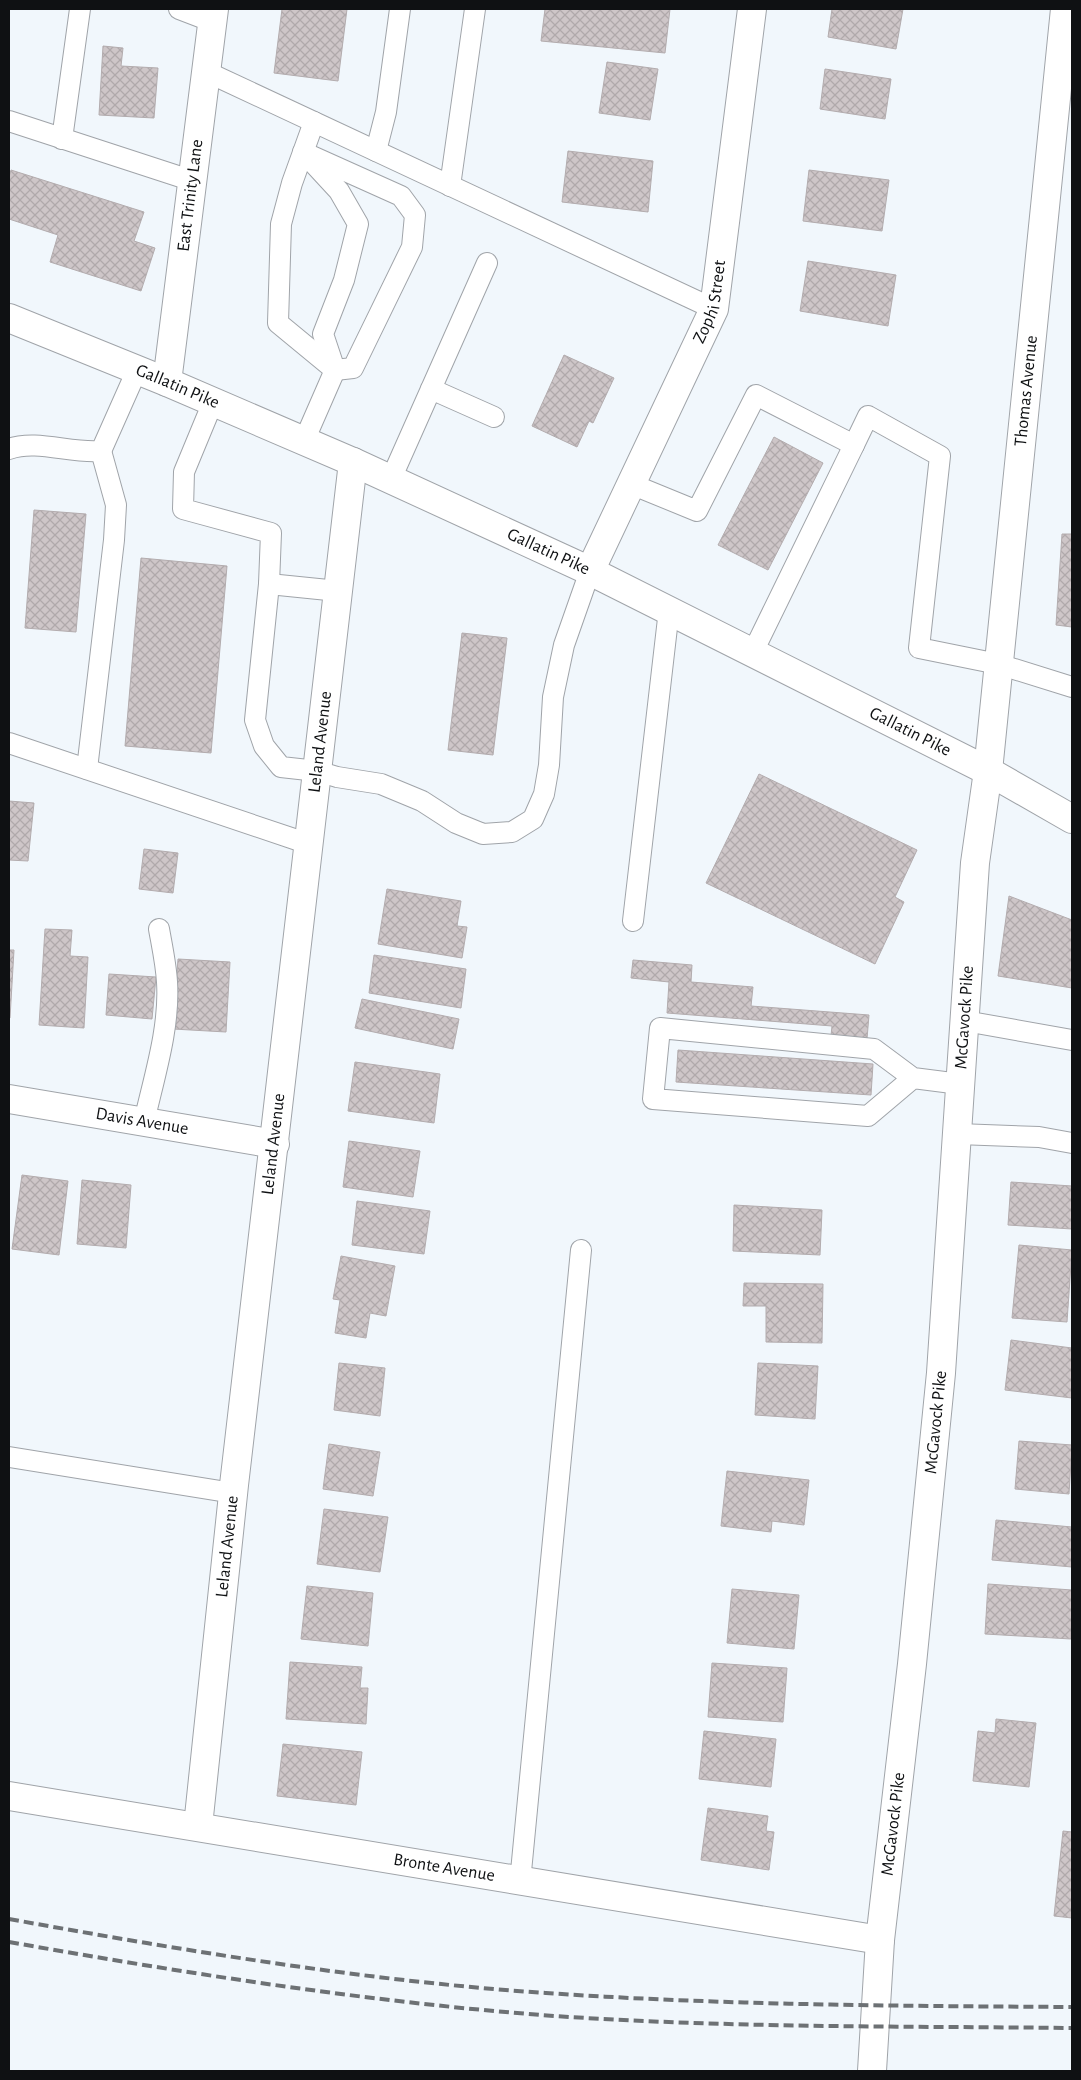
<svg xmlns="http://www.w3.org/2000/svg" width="1081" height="2080" font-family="'Alegreya Sans',sans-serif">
<defs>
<pattern id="building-cross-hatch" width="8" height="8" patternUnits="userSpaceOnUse" patternTransform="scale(1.25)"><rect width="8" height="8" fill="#cec6c8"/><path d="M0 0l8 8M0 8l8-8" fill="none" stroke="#b0a9ab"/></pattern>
</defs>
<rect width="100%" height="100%" fill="#f1f7fc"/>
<g fill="url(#building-cross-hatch)" stroke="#b3acae">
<path d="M282 9H347L338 81 274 73Z"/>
<path d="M545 9H670L665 53 541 41Z"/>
<path d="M832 9H903L896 49 828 37Z"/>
<path d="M103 46 123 48 121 66 158 68 154 118 99 115Z"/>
<path d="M607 62 658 69 650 120 599 113Z"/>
<path d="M825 69 891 79 885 119 820 109Z"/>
<path d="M568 151 653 161 648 212 562 202Z"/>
<path d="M11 170 144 212 134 241 155 248 141 291 50 262 58 235 9 219V177Z"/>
<path d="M809 170 889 180 882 231 803 221Z"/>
<path d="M808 261 896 275 888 326 800 311Z"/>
<path d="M564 355 614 378 593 423 589 421 577 447 532 426Z"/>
<path d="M774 437 823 463 768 570 718 545Z"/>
<path d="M34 510 86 514 76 632 25 628Z"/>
<path d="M1062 534H1072V627L1056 625Z"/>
<path d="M141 558 227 566 211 753 125 746Z"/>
<path d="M462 633 507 638 493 755 448 750Z"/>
<path d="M759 774 917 850 895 897 904 902 875 964 706 883Z"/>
<path d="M9 801 34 803 28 861 9 860Z"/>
<path d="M144 849 178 853 173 893 139 889Z"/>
<path d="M387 889 461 901 457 926 467 927 462 958 378 944Z"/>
<path d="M1009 896 1072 920V988L998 976Z"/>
<path d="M45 929 72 930 70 956 88 957 84 1028 39 1025Z"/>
<path d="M9 950H14L10 1018H9Z"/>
<path d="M374 955 466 969 461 1008 369 993Z"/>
<path d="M178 959 230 962 226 1032 173 1029Z"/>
<path d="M633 960 692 965 691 982 753 987 751 1006 869 1015 867 1039 831 1036 832 1026 667 1013 669 982 631 978Z"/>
<path d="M109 974 156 977 152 1019 106 1015Z"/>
<path d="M362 999 459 1019 453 1049 355 1028Z"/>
<path d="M678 1050 873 1064 871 1095 676 1082Z"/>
<path d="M355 1062 440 1074 434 1123 348 1111Z"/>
<path d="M349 1141 420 1151 413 1197 343 1187Z"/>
<path d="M22 1175 68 1181 59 1255 12 1249Z"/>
<path d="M82 1180 131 1185 126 1248 77 1244Z"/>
<path d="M1011 1182 1072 1186V1229L1008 1225Z"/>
<path d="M357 1201 430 1211 424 1254 352 1245Z"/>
<path d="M734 1205 822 1210 820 1255 733 1251Z"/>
<path d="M1019 1245 1072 1250 1067 1322 1012 1318Z"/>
<path d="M341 1256 395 1266 386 1316 370 1313 366 1338 335 1333 340 1300 333 1299Z"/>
<path d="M744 1283 823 1284 822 1343 766 1342V1306H743Z"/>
<path d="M1011 1340 1072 1348V1398L1005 1390Z"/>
<path d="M339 1363 385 1368 380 1416 334 1410Z"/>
<path d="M758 1363 818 1366 815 1419 755 1415Z"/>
<path d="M1019 1441 1072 1445 1069 1494 1015 1489Z"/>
<path d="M329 1444 380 1452 373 1496 323 1489Z"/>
<path d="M727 1471 809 1480 804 1525 772 1521 771 1532 721 1526Z"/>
<path d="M324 1509 388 1517 380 1572 317 1564Z"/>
<path d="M996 1520 1072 1527V1567L992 1560Z"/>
<path d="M988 1584 1072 1590 1071 1639 985 1634Z"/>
<path d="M307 1586 373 1593 368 1646 301 1639Z"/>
<path d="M732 1589 799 1595 794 1649 727 1643Z"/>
<path d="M290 1662 362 1667 360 1688H368L366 1724 286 1719Z"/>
<path d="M712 1663 787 1668 783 1722 708 1717Z"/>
<path d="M996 1719 1036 1723 1029 1787 973 1781 978 1731 995 1733Z"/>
<path d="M704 1731 776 1739 771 1787 699 1779Z"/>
<path d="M283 1744 362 1752 356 1805 277 1796Z"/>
<path d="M708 1808 768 1816 766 1831 774 1832 769 1870 701 1860Z"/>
<path d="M1063 1831 1072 1832V1918L1054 1916Z"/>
</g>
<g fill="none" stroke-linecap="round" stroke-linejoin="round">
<defs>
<g id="service">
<path d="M179 9 213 22"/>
<path d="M207 72 714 309"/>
<path d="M9 121 193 181"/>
<path d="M62 139 80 9"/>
<path d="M376 151 386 112 400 9"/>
<path d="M303 152 401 196 415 215 412 247 353 368 335 370 323 334 344 280 358 224 339 191Z"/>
<path d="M450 186 475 9"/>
<path d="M431 389 494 417"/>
<path d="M213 402 184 472 183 509 271 533 269 584 255 720 264 746 281 767 317 771 337 777 381 784 422 801 456 823 483 834 512 832 533 819 544 794 549 765 553 697 564 645 590 571"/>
<path d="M304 441 335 370 278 323 281 224 292 183 314 122"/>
<path d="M854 445 868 416 940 456 919 648 998 664 1072 687"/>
<path d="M9 449C37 439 71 454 101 451L137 370"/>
<path d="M391 479 487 263"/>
<path d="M631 484 697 511 756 395 854 445 753 652"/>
<path d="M269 584 338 591"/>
<path d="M9 743 309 844"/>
<path d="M87 769 114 540 116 505 101 451"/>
<path d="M633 921 669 610"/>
<path d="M965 1021 1072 1040"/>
<path d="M913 1078 868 1116 653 1099 660 1028 874 1049 913 1078 960 1084"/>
<path d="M144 1122C154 1077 170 1028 167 982 166 964 162 946 159 929"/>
<path d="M958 1134 1039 1137 1072 1143"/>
<path d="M9 1457 233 1493"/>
<path d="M520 1882 581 1250"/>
</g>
<g id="minor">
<path id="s1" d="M590 571 714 309 752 9"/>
<path id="s2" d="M988 771 1065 9"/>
<path id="s3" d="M9 1099 275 1144"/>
<path id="s4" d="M9 1796 880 1940"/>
<path id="s5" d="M198 1826 234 1485 353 462"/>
</g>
<g id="tertiary">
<path id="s6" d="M872 2071 880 1940 912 1664 941 1373 975 863 988 771"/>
</g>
<g id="secondary">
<path id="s7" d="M9 318 167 382 353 462 590 571 988 771 1072 819"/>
<path id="s8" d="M167 382 214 9"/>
</g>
</defs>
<use href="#service" stroke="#a0a4a9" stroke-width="22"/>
<use href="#minor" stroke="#a0a4a9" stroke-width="30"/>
<use href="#tertiary" stroke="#a0a4a9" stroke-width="30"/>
<use href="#secondary" stroke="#a0a4a9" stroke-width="30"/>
<use href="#service" stroke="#fff" stroke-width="20"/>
<use href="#minor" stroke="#fff" stroke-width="28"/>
<use href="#tertiary" stroke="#fff" stroke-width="28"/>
<use href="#secondary" stroke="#fff" stroke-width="28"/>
<g stroke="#6d7174" stroke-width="4" stroke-dasharray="10 5" stroke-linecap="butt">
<path d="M9 1919C187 1951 366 1981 546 1993 721 2005 897 2006 1072 2007"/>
<path d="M9 1942C185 1973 362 2001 541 2015 717 2028 895 2026 1072 2028"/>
</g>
</g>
<g text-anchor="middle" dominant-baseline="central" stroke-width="5" stroke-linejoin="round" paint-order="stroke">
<g font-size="18" fill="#0f1113" stroke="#f1f7fc">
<text stroke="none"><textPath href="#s8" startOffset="188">East Trinity Lane</textPath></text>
<text stroke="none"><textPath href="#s1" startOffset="296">Zophi Street</textPath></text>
<text stroke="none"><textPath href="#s7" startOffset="182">Gallatin Pike</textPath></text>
<text stroke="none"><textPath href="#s2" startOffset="382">Thomas Avenue</textPath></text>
<text stroke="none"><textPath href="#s7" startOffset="588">Gallatin Pike</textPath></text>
<text stroke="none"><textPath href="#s7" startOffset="992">Gallatin Pike</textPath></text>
<text stroke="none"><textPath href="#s5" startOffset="1091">Leland Avenue</textPath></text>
<text stroke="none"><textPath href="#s6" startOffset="1058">McGavock Pike</textPath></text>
<text stroke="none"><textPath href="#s3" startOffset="135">Davis Avenue</textPath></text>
<text stroke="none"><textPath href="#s5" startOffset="686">Leland Avenue</textPath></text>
<text stroke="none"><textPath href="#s6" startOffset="652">McGavock Pike</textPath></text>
<text stroke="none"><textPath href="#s5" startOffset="281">Leland Avenue</textPath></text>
<text stroke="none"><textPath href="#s6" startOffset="248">McGavock Pike</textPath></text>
<text stroke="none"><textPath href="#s4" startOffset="441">Bronte Avenue</textPath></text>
</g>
</g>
<rect width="1081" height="2080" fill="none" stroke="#0f1113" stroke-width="20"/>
</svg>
